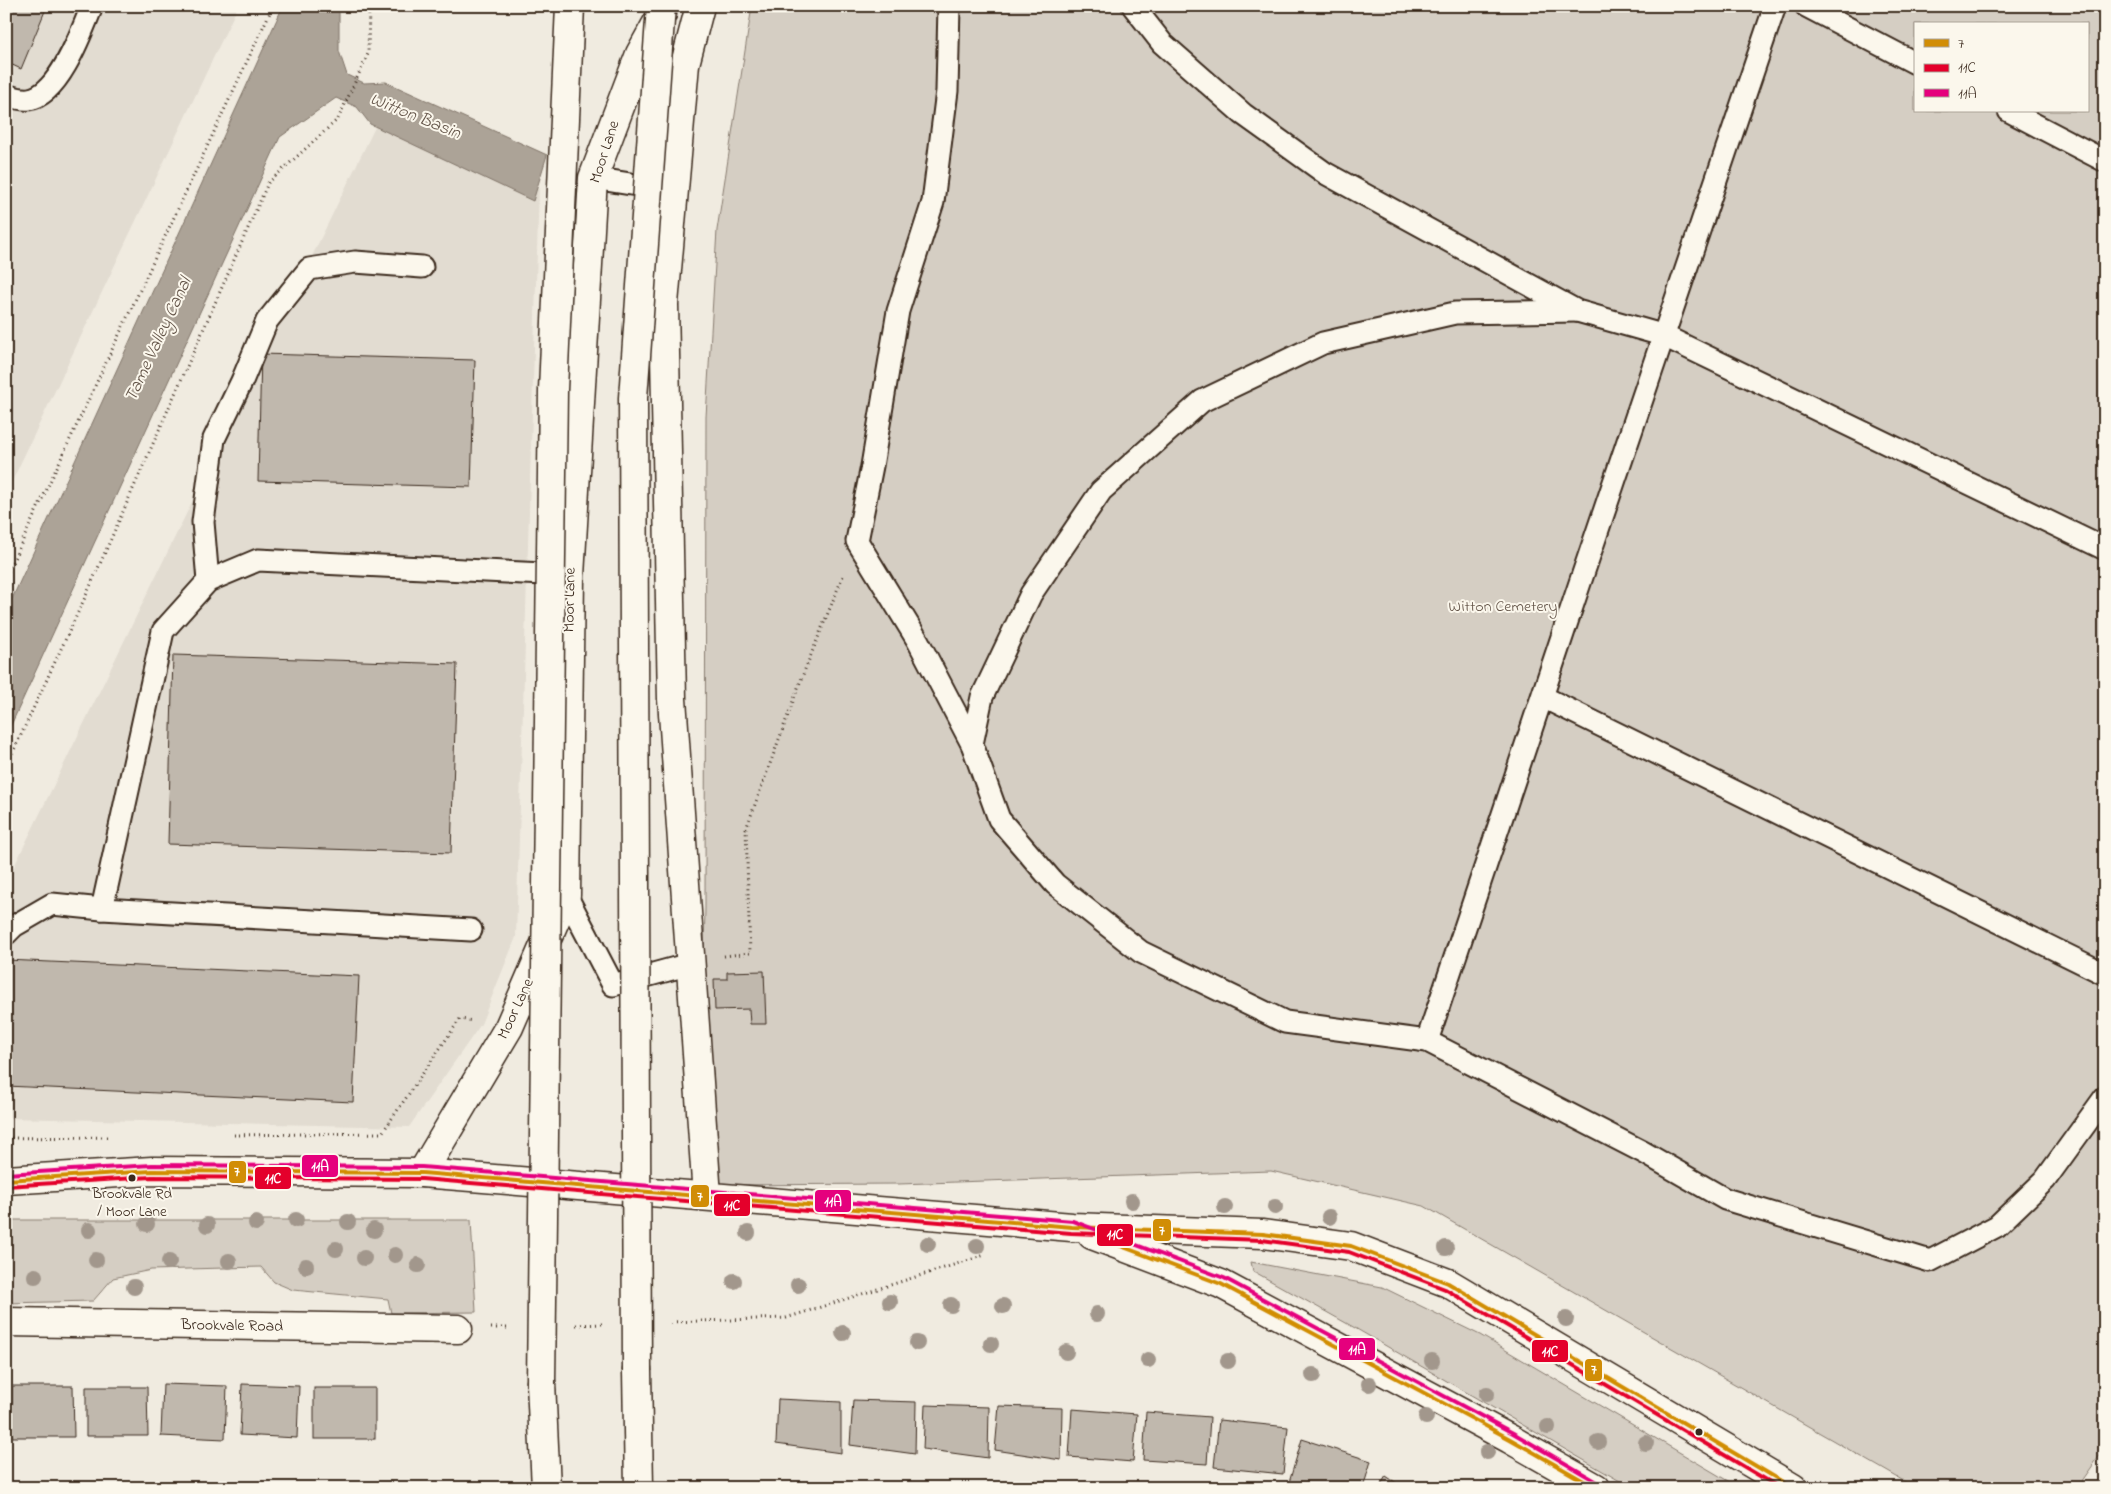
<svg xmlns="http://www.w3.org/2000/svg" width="2111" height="1494" font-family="'Indie Flower',sans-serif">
<rect width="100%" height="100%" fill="#f0ebe0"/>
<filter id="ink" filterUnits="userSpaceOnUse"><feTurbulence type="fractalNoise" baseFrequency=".02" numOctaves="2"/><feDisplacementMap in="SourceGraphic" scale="10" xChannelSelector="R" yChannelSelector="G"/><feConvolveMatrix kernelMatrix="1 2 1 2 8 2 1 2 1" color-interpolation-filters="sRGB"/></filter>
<g filter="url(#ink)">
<g fill="#e2dcd1">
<path d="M6 6H238L6 494Z"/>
<path d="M379 119 539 186 516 937 481 1024 409 1127 6 1118V883Z"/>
</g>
<g fill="#d5cec3" stroke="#887c70" fill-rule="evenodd">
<path d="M752 6H2105V1448L2077 1488H1916L1424 1206 1271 1171 899 1184 716 1185 702 1040 705 908 706 417 717 230ZM1915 24H2087V111H1915Z"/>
<path d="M11 1220H471L476 1312 391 1313 388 1299 293 1290 274 1282 261 1267 151 1270 113 1278 93 1301 6 1303V1222Z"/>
<path d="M1251 1262 1382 1287 1480 1335 1740 1488H1632L1355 1328 1253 1271Z"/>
</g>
<path fill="#aca397" stroke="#7f7367" d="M283 6H339V51L347 75 364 83 386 82 547 155 533 201 370 124 357 107 336 98 280 137 6 736V612Z"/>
<g fill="#c0b8ad" stroke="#3b2a1e">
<path d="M6 6H47L21 69 6 62Z"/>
<path d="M261 354 475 360 471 487 258 481Z"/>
<path d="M173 655 457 664 451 853 168 844Z"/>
<path d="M6 960 359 976 353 1102 6 1086Z"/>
<path d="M764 971 766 1024H750L749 1009 715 1010 714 979H727V972Z"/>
<path d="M163 1384 227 1386 225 1439 161 1436Z"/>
<path d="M242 1384 299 1386 297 1438 240 1435Z"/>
<path d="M12 1386H73L74 1437H12Z"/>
<path d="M86 1387H147L148 1436H86Z"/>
<rect x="314" y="1388" width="61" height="51"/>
<path d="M778 1399 841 1402V1453L776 1444Z"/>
<path d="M853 1400 916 1402 915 1454 850 1445Z"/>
<path d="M925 1405 989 1407 988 1458 923 1449Z"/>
<path d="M999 1406 1062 1408 1061 1460 995 1450Z"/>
<path d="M1072 1409 1137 1414 1133 1462 1069 1457Z"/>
<path d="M1146 1412 1210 1417 1207 1464 1143 1460Z"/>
<path d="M1219 1420 1288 1427 1283 1474 1214 1467Z"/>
<path d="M1302 1439 1371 1461 1363 1488 1288 1486Z"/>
<path d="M1386 1476 1404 1488H1379Z"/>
</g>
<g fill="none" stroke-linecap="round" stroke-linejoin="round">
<defs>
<g id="lane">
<path d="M949 6 947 91 933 202 898 311 872 466 857 541 918 641 972 744 999 819 1055 884 1141 952 1285 1022 1427 1041 1643 1152 1725 1199 1930 1261 1997 1226 2045 1180 2105 1097"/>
<path d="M1133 6 1162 43 1243 114 1325 173 1577 311 1662 335 2105 549"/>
<path d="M1806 6 1915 63"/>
<path d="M6 95C12 97 22 100 29 99 59 95 82 31 92 6"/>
<path d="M2009 111 2105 161"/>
<path d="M593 178 662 189"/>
<path d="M208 581 203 522 214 439 242 381 267 321 309 269 355 262 422 267"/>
<path d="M1543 697 2105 974"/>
<path d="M972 744 982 697 1031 594 1101 491 1202 401 1323 343 1455 313 1576 311"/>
<path d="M566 895 613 985 690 964"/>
<path d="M102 909 163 631 208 581 258 560 565 575"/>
<path d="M6 934 14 926 52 904 102 909 471 930"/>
<path d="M1427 1041C1543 696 1656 350 1775 6"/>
</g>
<g id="street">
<path d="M700 6 685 64 664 304 672 699 707 1196"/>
<path d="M422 1173 509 1027 566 895 570 576 593 178 640 54 662 14"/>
<path d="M6 1322 458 1329"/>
</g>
<g id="primary">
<path d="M6 1180 152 1171 422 1173 1072 1227 1263 1234 1351 1246 1448 1283 1793 1488"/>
<path d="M1092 1235 1221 1284 1510 1439 1596 1488"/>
</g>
<g id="highway">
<path d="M637 1371 639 1488"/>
<path d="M541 1383 546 1488"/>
</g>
</defs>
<use href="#lane" stroke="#3b2a1e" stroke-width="25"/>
<use href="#street" stroke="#3b2a1e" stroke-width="31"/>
<use href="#primary" stroke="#3b2a1e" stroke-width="31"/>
<use href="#highway" stroke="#3b2a1e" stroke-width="31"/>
<g stroke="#3b2a1e" stroke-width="3" stroke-dasharray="1 4" stroke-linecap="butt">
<path d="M6 576 273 6"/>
<path d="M6 767 88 591 268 183 338 119 368 54 369 6"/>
<path d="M724 956 750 953 746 829 802 677 843 576"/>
<path d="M234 1135 382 1133 460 1019 473 1021"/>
<path d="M6 1138 111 1137"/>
<path d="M671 1322 786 1318 985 1255"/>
<path d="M576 1325 602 1324"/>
<path d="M491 1328H507"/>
</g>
<use href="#lane" stroke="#fbf7ec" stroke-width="21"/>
<use href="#street" stroke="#fbf7ec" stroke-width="28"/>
<use href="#primary" stroke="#fbf7ec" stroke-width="28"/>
<use href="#highway" stroke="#fbf7ec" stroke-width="28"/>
<defs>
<g id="highway-bridge">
<path d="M637 1371 633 398 661 6"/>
<path d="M541 1383 553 390 570 6"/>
</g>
</defs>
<use href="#highway-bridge" stroke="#3b2a1e" stroke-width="31" stroke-linecap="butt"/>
<use href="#highway-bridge" stroke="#fbf7ec" stroke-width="28"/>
<defs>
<g id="bus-1">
<path d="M6 1180 152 1171 422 1173 1072 1227 1263 1234 1351 1246 1448 1283 1793 1488"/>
<path d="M1118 1245 1221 1284 1510 1439 1596 1488"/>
</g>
<path id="bus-2" d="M6 1186 152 1177 422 1179 1071 1233 1262 1240 1349 1252 1445 1289 1780 1488"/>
<path id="bus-3" d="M6 1174 152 1165 422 1167 1073 1221 1224 1278 1513 1433 1599 1483"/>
</defs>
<use href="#bus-1" stroke="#fbf7ec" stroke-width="8"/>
<use href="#bus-2" stroke="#fbf7ec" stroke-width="8"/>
<use href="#bus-3" stroke="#fbf7ec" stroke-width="8"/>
<use href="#bus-1" stroke="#d18d06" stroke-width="4"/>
<use href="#bus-2" stroke="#e4002b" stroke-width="4"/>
<use href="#bus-3" stroke="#e5007d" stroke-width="4"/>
</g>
<g fill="#a2978c">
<circle cx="1132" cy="1201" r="8"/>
<circle cx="1225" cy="1207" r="8"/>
<circle cx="1275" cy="1207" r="8"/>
<circle cx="1329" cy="1217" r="8"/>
<circle cx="296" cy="1220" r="8"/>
<circle cx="348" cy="1222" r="8"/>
<circle cx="256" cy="1223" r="8"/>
<circle cx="147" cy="1224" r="8"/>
<circle cx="207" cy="1225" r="8"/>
<circle cx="89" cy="1230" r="8"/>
<circle cx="374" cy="1230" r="8"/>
<circle cx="748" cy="1233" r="8"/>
<circle cx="928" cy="1244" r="8"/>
<circle cx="977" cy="1246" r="8"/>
<circle cx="1446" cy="1248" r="8"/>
<circle cx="336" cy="1249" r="8"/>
<circle cx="395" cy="1255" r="8"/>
<circle cx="364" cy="1258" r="8"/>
<circle cx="96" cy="1260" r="8"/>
<circle cx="229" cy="1261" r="8"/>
<circle cx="169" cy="1262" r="8"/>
<circle cx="418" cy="1265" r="8"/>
<circle cx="306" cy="1266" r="8"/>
<circle cx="35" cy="1276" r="8"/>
<circle cx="734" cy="1281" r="8"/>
<circle cx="798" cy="1285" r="8"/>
<circle cx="134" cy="1287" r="8"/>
<circle cx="890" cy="1302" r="8"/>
<circle cx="951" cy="1305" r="8"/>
<circle cx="1003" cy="1306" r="8"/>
<circle cx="1097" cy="1314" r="8"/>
<circle cx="1566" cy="1319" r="8"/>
<circle cx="843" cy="1333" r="8"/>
<circle cx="917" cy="1343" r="8"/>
<circle cx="991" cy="1344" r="8"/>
<circle cx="1066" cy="1352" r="8"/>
<circle cx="1148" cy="1360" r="8"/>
<circle cx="1228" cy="1361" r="8"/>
<circle cx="1432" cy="1361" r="8"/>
<circle cx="1313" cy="1375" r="8"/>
<circle cx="1369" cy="1384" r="8"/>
<circle cx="1487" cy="1394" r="8"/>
<circle cx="1426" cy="1417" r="8"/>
<circle cx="1548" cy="1427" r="8"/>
<circle cx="1598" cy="1442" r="8"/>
<circle cx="1646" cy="1443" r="8"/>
<circle cx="1487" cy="1452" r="8"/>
</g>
</g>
<g fill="#3b2a1e" stroke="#fbf7ec" stroke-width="2">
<circle cx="132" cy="1178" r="4.5"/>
<circle cx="1699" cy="1432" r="4.5"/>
</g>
<g text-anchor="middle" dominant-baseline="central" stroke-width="4" stroke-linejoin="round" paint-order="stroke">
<g font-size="15" fill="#3b2a1e" stroke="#fbf7ec">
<text x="132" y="1194">Brookvale Rd<tspan x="132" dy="18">/ Moor Lane</tspan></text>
</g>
<g font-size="16" fill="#3b2a1e" stroke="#fbf7ec">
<text transform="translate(605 152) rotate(-72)">Moor Lane</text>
<text transform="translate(570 600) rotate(-89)">Moor Lane</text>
<text transform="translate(516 1009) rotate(-65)">Moor Lane</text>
<text transform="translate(232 1326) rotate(1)">Brookvale Road</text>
</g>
<g font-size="16" fill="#625347" stroke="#fbf7ec">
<text x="1503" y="607">Witton Cemetery</text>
</g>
<g font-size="18" font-style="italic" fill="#635448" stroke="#fbf7ec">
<text transform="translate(415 117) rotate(22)">Witton Basin</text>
<text transform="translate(159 340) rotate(-65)">Tame Valley Canal</text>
</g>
</g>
<g stroke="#fbf7ec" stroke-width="2">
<rect x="301" y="1154" width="38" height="24" rx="5" fill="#e5007d"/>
<rect x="228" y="1160" width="19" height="24" rx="5" fill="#d18d06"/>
<rect x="254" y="1166" width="38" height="24" rx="5" fill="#e4002b"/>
<rect x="690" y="1184" width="20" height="24" rx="5" fill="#d18d06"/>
<rect x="814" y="1189" width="38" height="24" rx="5" fill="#e5007d"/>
<rect x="713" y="1193" width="38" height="24" rx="5" fill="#e4002b"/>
<rect x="1152" y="1218" width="20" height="24" rx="5" fill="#d18d06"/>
<rect x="1096" y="1223" width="38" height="24" rx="5" fill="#e4002b"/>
<rect x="1338" y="1337" width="38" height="24" rx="5" fill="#e5007d"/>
<rect x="1531" y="1339" width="38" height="24" rx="5" fill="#e4002b"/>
<rect x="1584" y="1358" width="19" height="24" rx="5" fill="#d18d06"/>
</g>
<g font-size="14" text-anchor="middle" font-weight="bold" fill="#fff">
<text x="320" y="1171">11A</text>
<text x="237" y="1176">7</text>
<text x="273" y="1183">11C</text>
<text x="700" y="1201">7</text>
<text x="833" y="1206">11A</text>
<text x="732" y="1210">11C</text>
<text x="1162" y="1235">7</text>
<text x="1115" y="1239">11C</text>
<text x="1357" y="1354">11A</text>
<text x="1550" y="1356">11C</text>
<text x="1594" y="1374">7</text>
</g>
<rect width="2111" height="1494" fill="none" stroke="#fbf7ec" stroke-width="25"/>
<rect x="12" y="12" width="2086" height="1469" fill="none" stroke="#3b2a1e" stroke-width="2" filter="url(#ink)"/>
<rect x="1914" y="22" width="175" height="90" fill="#fbf7ec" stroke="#aea59a"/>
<rect x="1924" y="39" width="25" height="8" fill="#d18d06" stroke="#aea59a"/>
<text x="1958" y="48" font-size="15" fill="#3b2a1e">7</text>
<rect x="1924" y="64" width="25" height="8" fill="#e4002b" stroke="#aea59a"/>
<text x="1958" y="72" font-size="15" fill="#3b2a1e">11C</text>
<rect x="1924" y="89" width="25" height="8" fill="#e5007d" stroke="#aea59a"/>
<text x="1958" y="98" font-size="15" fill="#3b2a1e">11A</text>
</svg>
